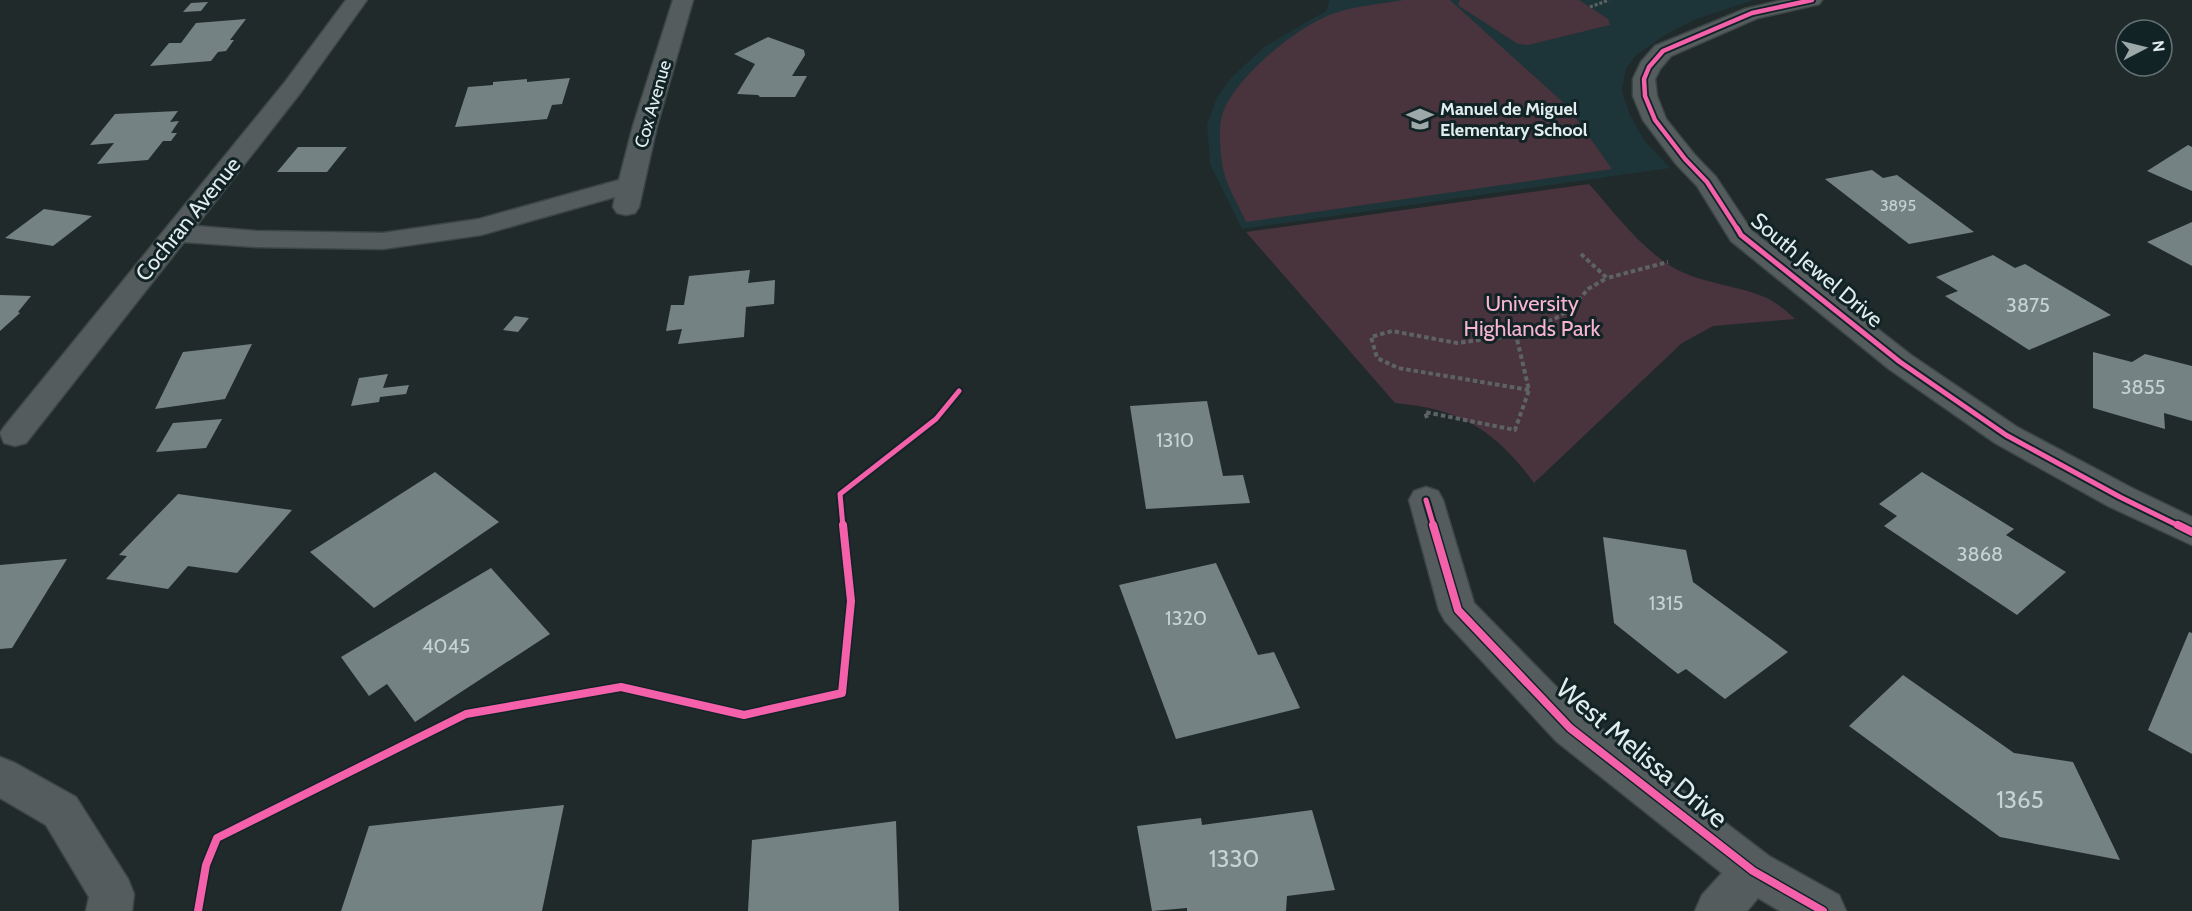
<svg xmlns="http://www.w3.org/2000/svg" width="2192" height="911" font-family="Cabin,sans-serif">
<rect width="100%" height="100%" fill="#202a2b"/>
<path fill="#1d3539" d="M1330 0H1754L1696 19 1665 35 1635 56 1626 69 1622 91 1629 113 1644 140 1670 168 1242 229 1210 164 1207 125 1217 97 1231 78 1264 47 1326 11Z"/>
<g fill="#49333c">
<path d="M1403 0H1450L1568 107 1612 169 1246 222C1238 204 1224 182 1222 163 1220 148 1218 127 1223 112 1238 75 1297 26 1335 13 1356 6 1381 4 1403 0Z"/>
<path d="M1460 0H1579L1608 19 1610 25 1528 45 1518 44 1459 6 1458 3Z"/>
<path d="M1589 184C1615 213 1640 248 1674 268 1701 283 1734 285 1762 296 1775 301 1785 310 1795 319L1713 326 1682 343 1534 483C1495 430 1461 409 1395 403L1246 232Z"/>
</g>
<g fill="#748284">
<path d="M208 2 201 11 183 12 191 3Z"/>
<path d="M246 19 230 40H234L226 51 218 52 211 61 150 66 169 43H181L196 23Z"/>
<path d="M768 37 804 50 805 55 792 76H807L795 97H760L758 95 737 94 755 64 734 54Z"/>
<path d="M570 78 562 104 552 105 547 119 455 127 468 87 493 85V82L527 79V82Z"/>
<path d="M178 111 170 122 179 121 171 133H177L171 141H163L148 160 97 164 114 143 90 145 115 114Z"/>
<path d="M2188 145 2192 147V191L2147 171Z"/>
<path d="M298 147H347L327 172H277Z"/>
<path d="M1872 170 1883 178 1897 175 1974 232 1909 244 1825 179Z"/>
<path d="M44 209 92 216 53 246 5 238Z"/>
<path d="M2192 222V266L2147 242Z"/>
<path d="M1993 255 2015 268 2025 264 2111 315 2029 350 1945 296 1958 291 1936 277Z"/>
<path d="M750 270 748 283 775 280 774 304 746 307 744 337 678 344 682 329 666 331 671 305H684L689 276Z"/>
<path d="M0 295 31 296 18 312 20 313 0 331Z"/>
<path d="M515 316 529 318 518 332 503 330Z"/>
<path d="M252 344 225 399 155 409 183 352Z"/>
<path d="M2093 352 2132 362 2145 354 2192 366V421L2164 413 2165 429 2093 408Z"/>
<path d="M388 374 383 388 409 385 406 394 380 397 379 402 351 406 359 378Z"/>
<path d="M1207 401 1223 476 1243 475 1250 503 1146 509 1130 406Z"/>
<path d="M222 419 206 448 156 452 173 423Z"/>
<path d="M435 472 499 522 374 608 310 552Z"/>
<path d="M1922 472 2014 529 2006 535 2066 572 2017 615 1884 526 1897 516 1879 504Z"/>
<path d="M178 494 292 510 237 573 188 566 168 589 106 579 127 556 119 555Z"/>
<path d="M1603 537 1686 550 1693 582 1788 652 1725 699 1686 669 1678 674 1614 623Z"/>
<path d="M67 559 12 648 0 649V565Z"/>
<path d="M1216 563 1258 655 1274 652 1300 708 1176 739 1119 585Z"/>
<path d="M491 568 550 634 415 722 387 684 369 696 341 657Z"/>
<path d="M2189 632 2192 633V754L2148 730Z"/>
<path d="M1903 675 2014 753 2073 762 2120 860 2000 837 1849 726Z"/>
<path d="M564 805 542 911H341L369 826Z"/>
<path d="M1312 810 1335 890 1287 896 1286 911H1187V908L1152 911 1137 826 1201 818 1202 825Z"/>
<path d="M896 821 899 911H748L752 840Z"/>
</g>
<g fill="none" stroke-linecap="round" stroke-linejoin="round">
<defs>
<g id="street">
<path d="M346 0H367L301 92 196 226 256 231 383 233 479 219 619 180 633 126 673 0H693L657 126 639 207 635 213 626 215 617 213 613 207 615 197 481 235 383 249 256 247 184 242 26 443 15 446 4 443 0 433 4 427 285 82Z"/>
<path d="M1783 0H1822L1819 4 1758 18 1671 56 1660 69 1655 79 1657 96 1666 119 1694 154 1716 177 1751 230 1911 355 2017 427 2132 488 2192 517V545L2108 506 1995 443 1889 369 1731 241 1697 186 1676 164 1643 120 1633 96V79L1641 62 1655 46 1745 9Z"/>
<path d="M1426 487 1438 491 1443 500 1474 603 1584 715 1769 856 1839 895 1846 911H1780L1758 898 1747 911H1695L1702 895 1722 873 1556 741 1445 621 1439 610 1409 500 1414 491Z"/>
<path d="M0 757 15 763 76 797 128 879 134 894 132 911H86L89 897 46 825 0 798Z"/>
</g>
</defs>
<use href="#street" stroke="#3d4647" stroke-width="3"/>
<path stroke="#5d6364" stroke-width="3" stroke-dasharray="3 2" stroke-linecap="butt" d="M1590 7 1609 0"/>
<g stroke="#5d6364" stroke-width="4" stroke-dasharray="4.5 3" stroke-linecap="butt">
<path d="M1581 254 1607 278 1668 262"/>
<path d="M1529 390 1398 368 1377 358 1371 337 1392 331 1457 343 1516 335 1556 318 1572 308 1588 289 1607 278"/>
<path d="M1427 418 1425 412 1515 430 1529 390 1516 335"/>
</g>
<use href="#street" fill="#555c5d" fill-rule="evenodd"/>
<defs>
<path id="cycleway-far2" d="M1738 230 1707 182 1685 159 1655 120 1645 96 1644 79 1649 67 1663 51 1752 13 1812 0"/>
<g id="cycleway-far1">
<path d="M1737 228 1741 235 1900 362 2006 435 2120 497 2181 527"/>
<path d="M1426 500 1434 527"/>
<path d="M843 527 840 494 936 419 959 391"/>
</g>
<g id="cycleway">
<path d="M1433 525 1458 610 1570 728 1753 871 1823 911"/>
<path d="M2178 525 2192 532"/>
<path d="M198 911 206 865 217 838 466 714 621 687 744 715 842 693 851 601 843 525"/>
</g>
</defs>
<use href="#cycleway-far2" stroke="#122326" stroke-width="8"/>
<use href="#cycleway-far1" stroke="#122326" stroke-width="9"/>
<use href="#cycleway" stroke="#122326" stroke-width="11"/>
<use href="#cycleway-far2" stroke="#f560ab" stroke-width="4.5"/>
<use href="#cycleway-far1" stroke="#f560ab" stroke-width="5"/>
<use href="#cycleway" stroke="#f560ab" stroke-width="8"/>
</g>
<defs>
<symbol id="school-bare" viewBox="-9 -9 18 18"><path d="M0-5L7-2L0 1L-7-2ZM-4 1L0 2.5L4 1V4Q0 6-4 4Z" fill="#9da8a9" stroke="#122326" stroke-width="2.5" paint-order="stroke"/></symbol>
</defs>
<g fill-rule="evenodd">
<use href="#school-bare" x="1401" y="100" width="38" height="38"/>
</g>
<g text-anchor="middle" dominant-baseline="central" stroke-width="6" stroke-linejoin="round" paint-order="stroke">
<g font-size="16" fill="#c6d2d3">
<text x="1898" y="205">3895</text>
</g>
<g font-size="18" fill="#e1eced" stroke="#122326">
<text transform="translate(653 104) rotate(-74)">Cox Avenue</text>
</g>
<g font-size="18" font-weight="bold" fill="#e1eced" stroke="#122326" text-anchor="start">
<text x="1440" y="109">Manuel de Miguel<tspan x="1440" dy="21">Elementary School</tspan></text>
</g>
<g font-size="20" fill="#c6d2d3">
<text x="2028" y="305">3875</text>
<text x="2143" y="387">3855</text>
<text x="1175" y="440">1310</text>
<text x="1980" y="554">3868</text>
<text x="1666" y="603">1315</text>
<text x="1186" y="618">1320</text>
<text x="446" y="646">4045</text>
</g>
<g font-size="22" fill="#e1eced" stroke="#122326">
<text transform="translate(188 219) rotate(-51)">Cochran Avenue</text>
<text transform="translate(1817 270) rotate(40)">South Jewel Drive</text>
</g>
<g font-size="22" fill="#f7b5cf" stroke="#122326">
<text x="1532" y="303">University<tspan x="1532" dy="25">Highlands Park</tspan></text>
</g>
<g font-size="24" fill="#c6d2d3">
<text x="2020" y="799">1365</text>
<text x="1234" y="858">1330</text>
</g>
<g font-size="27" fill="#e1eced" stroke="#122326">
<text transform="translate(1642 753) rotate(40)">West Melissa Drive</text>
</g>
</g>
<g transform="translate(2144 48) rotate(83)"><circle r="28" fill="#122326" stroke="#657376" stroke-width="1.5"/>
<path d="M0-4.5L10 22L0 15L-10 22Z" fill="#9da8a9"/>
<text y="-9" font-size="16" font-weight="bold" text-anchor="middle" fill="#e1eced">N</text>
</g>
</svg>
